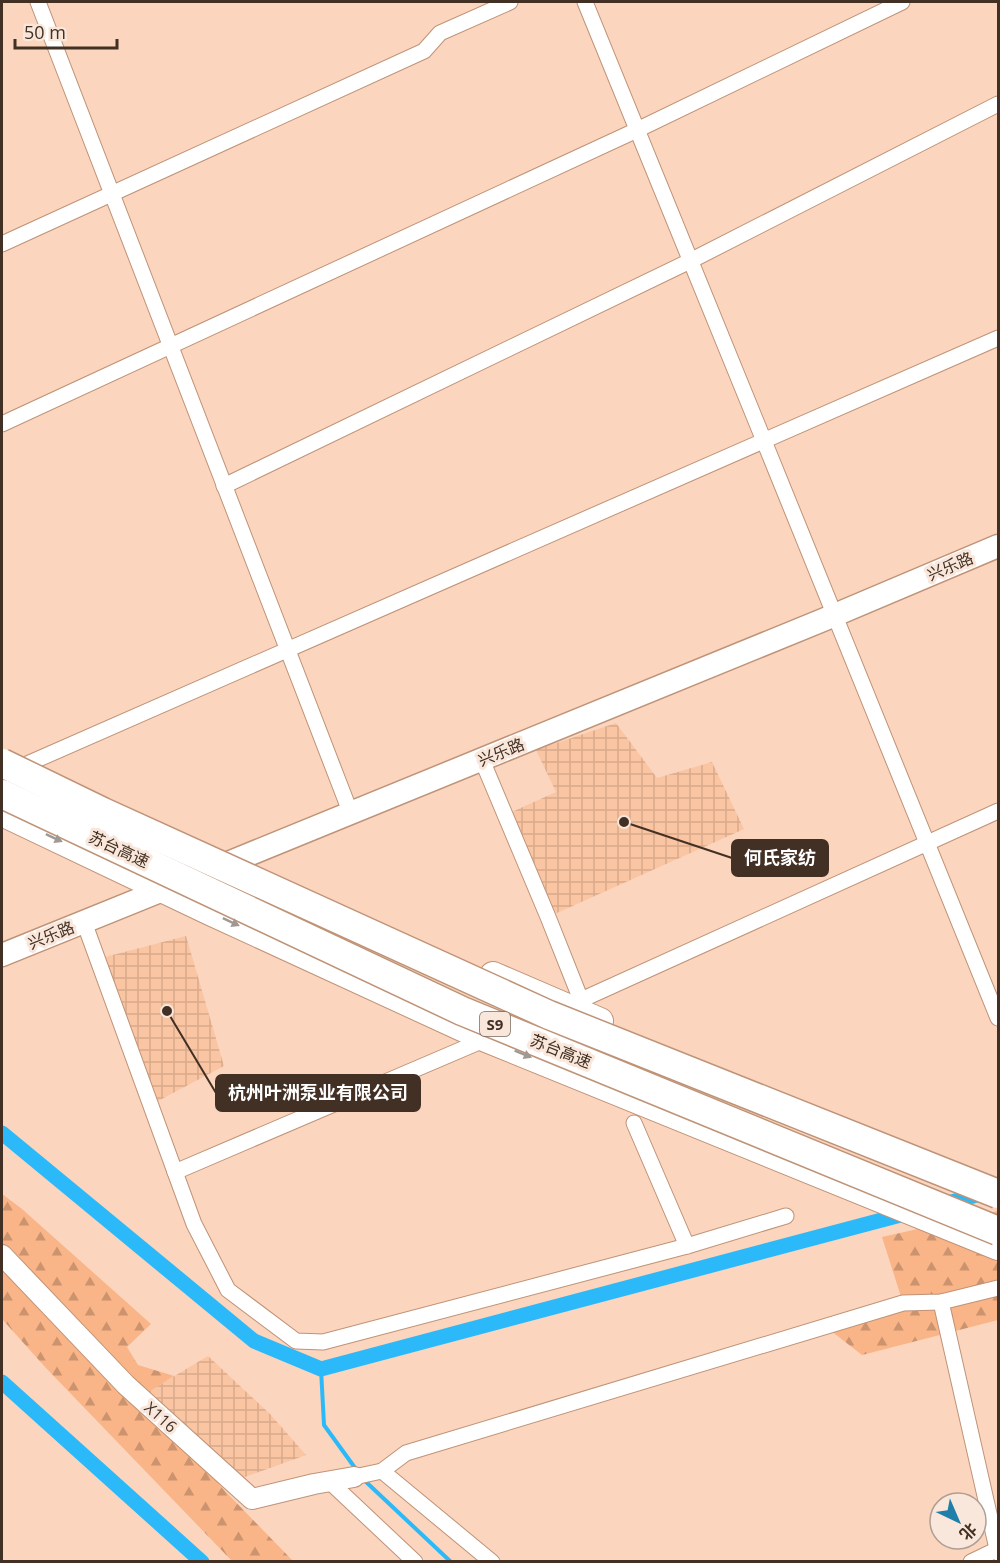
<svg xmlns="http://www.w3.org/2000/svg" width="1000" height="1563" font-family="'Open Sans','Noto Sans SC',sans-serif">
<defs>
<pattern id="industrial-grid" width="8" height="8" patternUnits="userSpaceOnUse" patternTransform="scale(1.5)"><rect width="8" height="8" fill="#fac5a2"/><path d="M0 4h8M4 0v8" fill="none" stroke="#d8aa8b"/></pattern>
<pattern id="forest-firs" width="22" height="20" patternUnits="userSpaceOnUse" patternTransform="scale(1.5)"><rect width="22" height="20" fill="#f9b487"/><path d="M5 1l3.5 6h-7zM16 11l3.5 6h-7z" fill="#cb936e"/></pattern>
</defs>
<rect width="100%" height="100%" fill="#fbd5bd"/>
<g fill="url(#industrial-grid)">
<path d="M616 723 657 778 712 762 744 829 548 917 505 815 556 792 536 750Z"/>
<path d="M186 936 224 1066 158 1101 105 957Z"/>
<path d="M208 1356 270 1414 306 1455 242 1478 146 1393Z"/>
</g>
<g fill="url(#forest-firs)">
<path d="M2 1194 22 1209 151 1324 127 1347 138 1365 174 1376 147 1393 223 1489 293 1561H232L46 1368 2 1319Z"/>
<path d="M998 1211V1320L862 1355 826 1327 903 1303 882 1237Z"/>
</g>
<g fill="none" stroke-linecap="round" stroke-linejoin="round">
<g stroke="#2cb9f9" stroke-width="4">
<path d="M321 1369 324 1425 358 1472"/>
<path d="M364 1480 451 1562"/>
</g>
<g stroke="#2cb9f9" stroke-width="15">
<path d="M2 1133 254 1341 321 1369 912 1212"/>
<path d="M941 1205 987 1192"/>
<path d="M2 1382 202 1562"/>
</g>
<defs>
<g id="minor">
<path d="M38 2 351 814"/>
<path d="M585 2C722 341 863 678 998 1018"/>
<path d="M2 244 424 51 440 33 510 2"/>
<path d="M2 424 637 130 902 2"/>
<path d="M224 486 690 261 998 104"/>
<path d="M482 760 548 917 581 1000 998 811"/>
<path d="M27 764 998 338"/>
<path d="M84 922 194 1224 228 1290 296 1341 323 1342 687 1246 786 1216"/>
<path d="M634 1123 687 1246"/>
<path d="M175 1172 486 1039"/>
<path d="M941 1302 998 1553"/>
<path d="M382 1471 492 1562"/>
<path d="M354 1477 382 1471 406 1453 903 1303 941 1302 998 1288"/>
<path d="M329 1481 415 1562"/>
<path d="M971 1562 998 1549"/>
</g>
<path id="tertiary" d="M2 1255 126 1385 252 1499 314 1484 354 1477"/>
<g id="secondary">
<path d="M211 870 823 620 998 546"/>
<path d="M2 955 175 885"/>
</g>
<g id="primary">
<path d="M2 813 210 912 486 1039 998 1247"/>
<path d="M493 975 600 1021"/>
</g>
</defs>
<use href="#minor" stroke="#bf9377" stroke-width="17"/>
<use href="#tertiary" stroke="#bf9377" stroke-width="22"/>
<use href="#secondary" stroke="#bf9377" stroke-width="25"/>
<use href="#primary" stroke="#bf9377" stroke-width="28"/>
<use href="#minor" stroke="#fff" stroke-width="15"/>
<use href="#tertiary" stroke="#fff" stroke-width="20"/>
<use href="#secondary" stroke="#fff" stroke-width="22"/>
<use href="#primary" stroke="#fff" stroke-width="26"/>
<defs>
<g id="motorway-bridge">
<path d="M2 763 103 812 549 1015 998 1194"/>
<path d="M2 794 462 1011 998 1231"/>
</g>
</defs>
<use href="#motorway-bridge" stroke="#bf9377" stroke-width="31" stroke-linecap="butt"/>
<use href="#motorway-bridge" stroke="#fff" stroke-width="28"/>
</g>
<defs><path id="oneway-solid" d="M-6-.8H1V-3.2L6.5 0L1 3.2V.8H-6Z" transform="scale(1.5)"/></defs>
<g fill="#a09892">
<use href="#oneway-solid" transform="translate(54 838) rotate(25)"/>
<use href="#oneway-solid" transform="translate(231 922) rotate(25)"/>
<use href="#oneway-solid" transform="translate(523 1054) rotate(22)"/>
</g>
<g text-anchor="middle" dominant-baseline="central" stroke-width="6" stroke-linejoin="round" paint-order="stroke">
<rect fill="#fae7db" stroke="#79675b" stroke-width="1.5" x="480" y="1012" width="30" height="24" rx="4.5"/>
<g font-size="15" font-weight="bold" fill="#423024">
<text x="495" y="1024">S9</text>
</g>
<g font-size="16" fill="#423024" stroke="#fae7db">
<text transform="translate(950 566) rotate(-23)">兴乐路</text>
<text transform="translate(501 752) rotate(-22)">兴乐路</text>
<text transform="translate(119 849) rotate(25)">苏台高速</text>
<text transform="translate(51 935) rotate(-22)">兴乐路</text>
<text transform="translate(561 1051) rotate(22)">苏台高速</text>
<text transform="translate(161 1417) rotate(42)">X116</text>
</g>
</g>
<path fill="none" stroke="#423024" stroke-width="2" d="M624 822L732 858M167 1011L216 1093"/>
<g fill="#423024" stroke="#fae7db" stroke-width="2">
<circle cx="624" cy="822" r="6"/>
<circle cx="167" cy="1011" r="6"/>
</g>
<g fill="#423024" stroke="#423024" stroke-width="2">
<rect x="732" y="840" width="96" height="36" rx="6"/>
<rect x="216" y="1075" width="204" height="36" rx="6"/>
</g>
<g font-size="18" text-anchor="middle" font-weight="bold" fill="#fff">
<text x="780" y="864">何氏家纺</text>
<text x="318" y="1099">杭州叶洲泵业有限公司</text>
</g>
<rect width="1000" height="1563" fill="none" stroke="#423024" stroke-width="6"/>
<g transform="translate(958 1521) rotate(136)"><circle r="28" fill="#fae7db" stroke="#b09e92" stroke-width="1.5"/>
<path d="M0-4.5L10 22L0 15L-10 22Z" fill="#1f7eaa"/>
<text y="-9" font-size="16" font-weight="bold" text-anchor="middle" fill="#423024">北</text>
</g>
<path d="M15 39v9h102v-9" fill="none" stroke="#423024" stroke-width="3"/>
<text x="24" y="39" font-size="18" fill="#423024" stroke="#fae7db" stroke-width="4.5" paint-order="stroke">50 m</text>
</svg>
